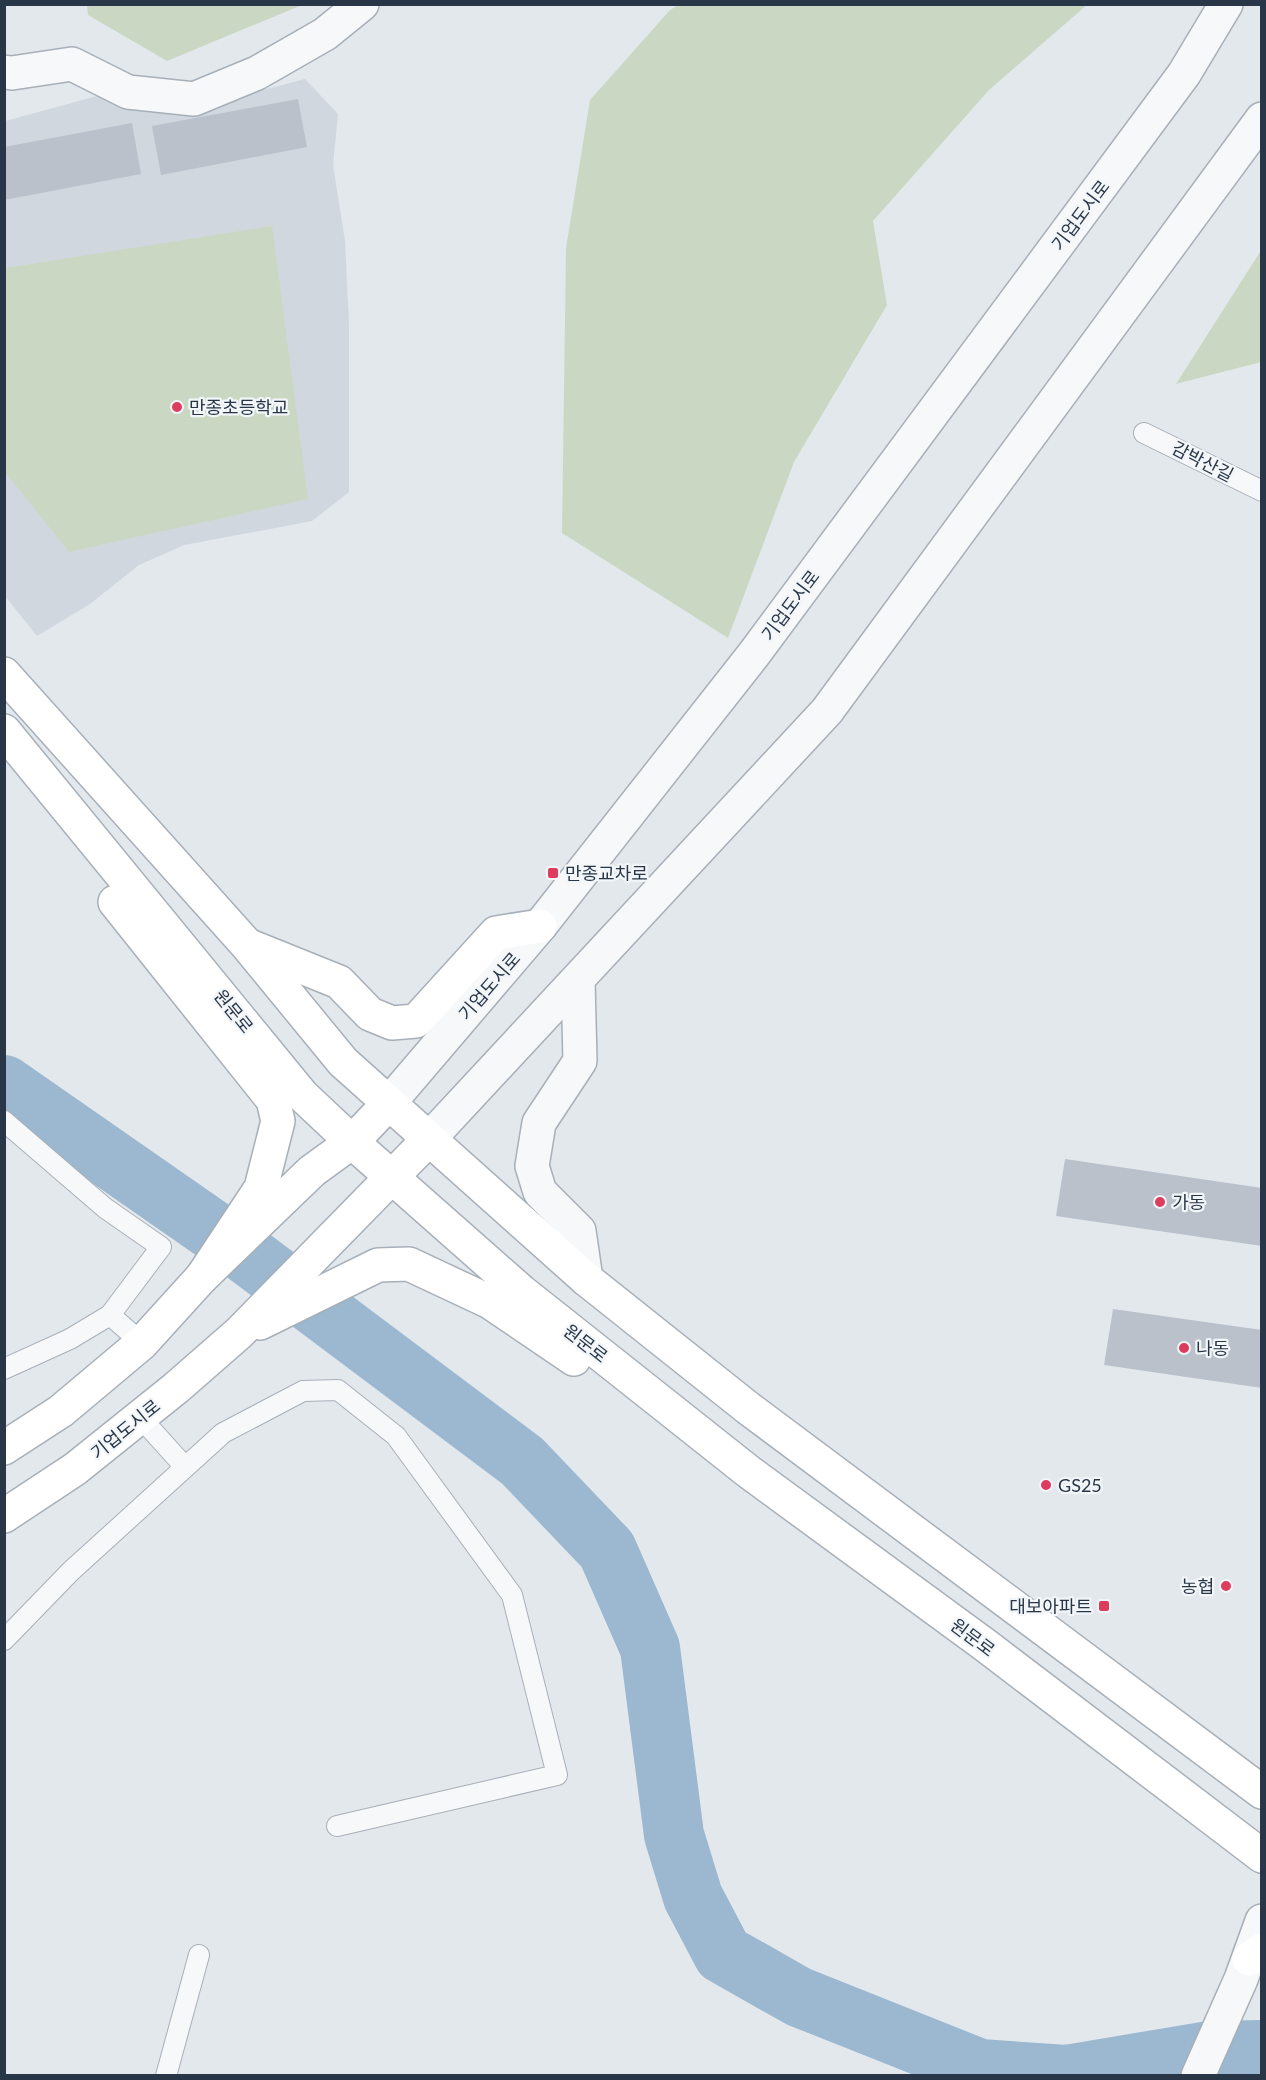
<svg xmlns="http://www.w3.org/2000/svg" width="1266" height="2080" font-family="Lato,'Noto Sans KR',sans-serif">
<rect width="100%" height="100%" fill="#e3e8ed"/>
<path fill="#d1d7df" d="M305 79 338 114 333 165 345 241 349 323V492L312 521 184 545 139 565 90 604 37 636 5 596V121L101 95 212 103Z"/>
<g fill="#cad8c3">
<path d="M87 5V4L302 5 167 61 88 15Z"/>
<path d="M678 5H1087L989 90 873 221 887 305 794 462 728 638 562 533 566 248 590 100 670 10Z"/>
<path d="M272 226 308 499 69 552 5 472V268Z"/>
<path d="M1261 251V362L1176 384 1260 252Z"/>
</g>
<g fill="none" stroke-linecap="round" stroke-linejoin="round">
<path stroke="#9bb8d0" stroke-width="60" d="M4 1085 234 1245 522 1461 607 1550 650 1648 674 1835 693 1897 723 1954 799 1997 980 2069 1066 2075 1209 2051 1262 2050"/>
</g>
<g fill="#bac1cb">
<path d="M298 99 307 147 161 175 152 126Z"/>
<path d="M132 123 141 174 4 200V147Z"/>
<path d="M1065 1159 1262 1188V1246L1056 1216Z"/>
<path d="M1113 1309 1262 1330V1388L1104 1365Z"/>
</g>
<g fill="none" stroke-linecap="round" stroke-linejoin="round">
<defs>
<g id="service">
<path d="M1144 433 1262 491"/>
<path d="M4 1121 105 1208 161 1247 110 1315"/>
<path d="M4 1369 70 1339 110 1315 142 1343"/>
<path d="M140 1417 185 1467"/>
<path d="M4 1640 71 1571 223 1433 303 1391 338 1390 396 1436 512 1595 557 1775 337 1826"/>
<path d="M166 2076 199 1955"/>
</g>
<g id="minor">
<path d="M4 72 12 73 72 64 128 92 194 99 257 73 325 34 362 4"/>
<path d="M1198 2076 1241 1979 1262 1921"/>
</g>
<g id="tertiary">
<path d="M578 980 580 1061 539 1123 532 1166 540 1192 579 1231 586 1279"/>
<path d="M389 1103 540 926 754 654 1184 74 1226 4"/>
<path d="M429 1139 827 711 1262 119"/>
</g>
<g id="secondary">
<path d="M4 674 247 945 343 1062 586 1279 748 1408 1262 1792"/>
<path d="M4 731 302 1095 352 1142 522 1292 749 1472 985 1645 1262 1856"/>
<path d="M115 902 273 1100 278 1121 261 1188 202 1277"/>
<path d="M252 947 339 982 370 1014 392 1023 416 1021 496 933 540 926"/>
<path d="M260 1323 378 1265 409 1264 490 1302 574 1359"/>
<path d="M4 1448 61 1411 142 1343 202 1277 312 1171 352 1142 389 1103"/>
<path d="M4 1516 75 1469 176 1388 239 1333 429 1139"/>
<path d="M1249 1959 1262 1950"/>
</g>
</defs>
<use href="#service" stroke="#a7afb8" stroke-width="22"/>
<use href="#minor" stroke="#a7afb8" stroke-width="36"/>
<use href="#tertiary" stroke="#a7afb8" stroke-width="36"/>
<use href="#secondary" stroke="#a7afb8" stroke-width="36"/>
<use href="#service" stroke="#f7f8fa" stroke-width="20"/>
<use href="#minor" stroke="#f7f8fa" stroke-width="33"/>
<use href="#tertiary" stroke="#f7f8fa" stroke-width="33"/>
<use href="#secondary" stroke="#fff" stroke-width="33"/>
</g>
<g fill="#de3c5e" stroke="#f3f6f9" stroke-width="2">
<circle cx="177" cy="407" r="6"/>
<rect x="547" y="867" width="12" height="12" rx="3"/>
<circle cx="1160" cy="1202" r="6"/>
<circle cx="1184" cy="1348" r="6"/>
<circle cx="1046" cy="1485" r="6"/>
<circle cx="1226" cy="1586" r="6"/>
<rect x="1098" y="1600" width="12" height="12" rx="3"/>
</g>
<g text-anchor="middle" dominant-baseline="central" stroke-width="4.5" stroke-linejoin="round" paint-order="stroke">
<g font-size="18" fill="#283648" stroke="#f3f6f9">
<text transform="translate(1080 215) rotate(-53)">기업도시로</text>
<text transform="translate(1203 461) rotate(27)">감박산길</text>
<text transform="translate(790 605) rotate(-53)">기업도시로</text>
<text transform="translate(489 986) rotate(-49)">기업도시로</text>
<text transform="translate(234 1011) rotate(51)">원문로</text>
<text transform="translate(586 1343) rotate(38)">원문로</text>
<text transform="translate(125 1429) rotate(-39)">기업도시로</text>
<text transform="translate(973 1637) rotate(37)">원문로</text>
</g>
<g font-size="18" fill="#283648" stroke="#f3f6f9" text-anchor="start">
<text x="189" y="407">만종초등학교</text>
<text x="565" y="873">만종교차로</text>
<text x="1172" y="1202">가동</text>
<text x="1196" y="1348">나동</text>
<text x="1058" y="1485">GS25</text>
<text x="1214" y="1586" text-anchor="end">농협</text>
<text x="1092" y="1606" text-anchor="end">대보아파트</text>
</g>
</g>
<rect width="1266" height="2080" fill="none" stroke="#283648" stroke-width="12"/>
</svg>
